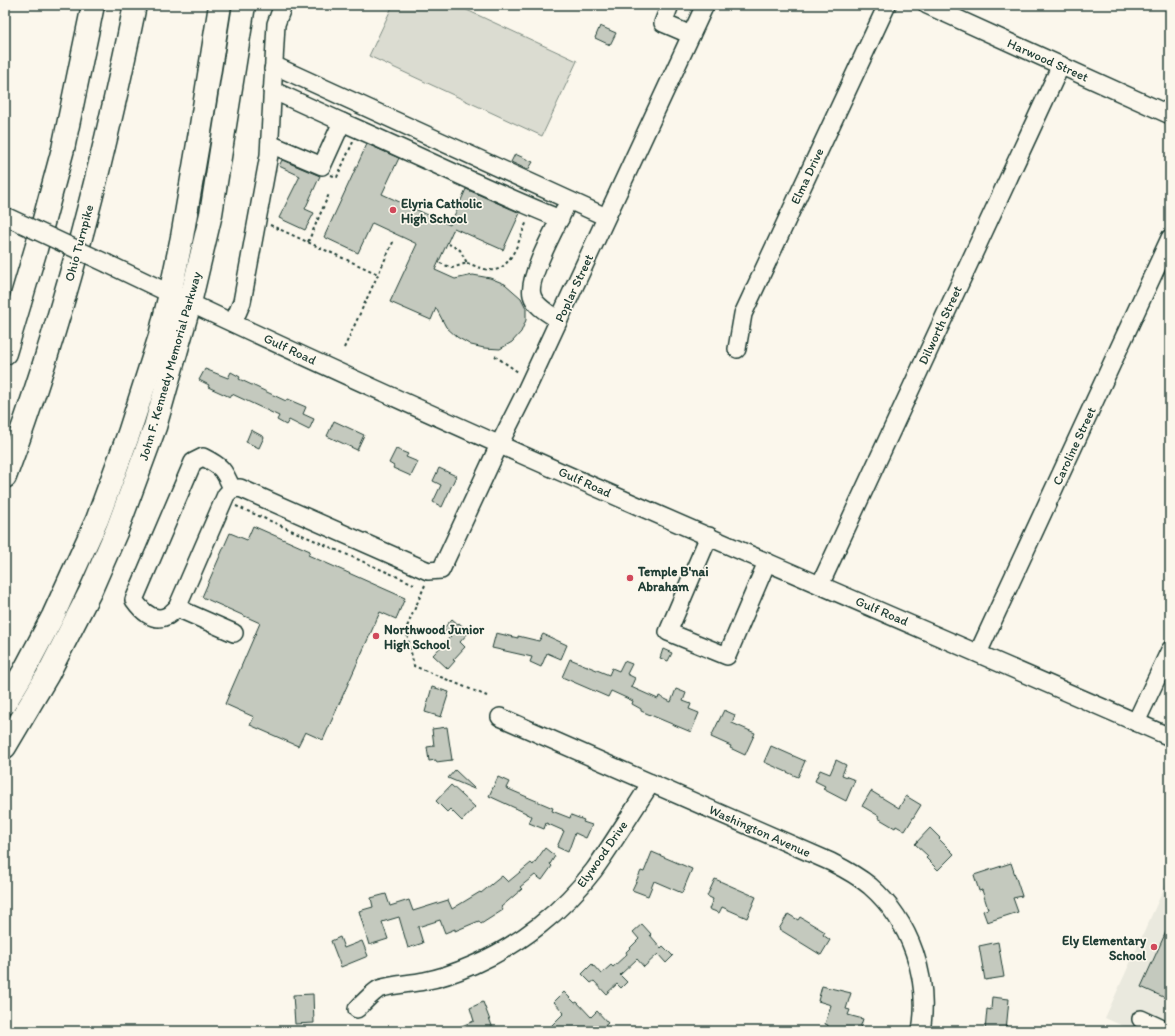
<svg xmlns="http://www.w3.org/2000/svg" width="1175" height="1036" font-family="Itim,sans-serif">
<rect width="100%" height="100%" fill="#fbf7ec"/>
<filter id="ink" filterUnits="userSpaceOnUse"><feTurbulence type="fractalNoise" baseFrequency=".025" numOctaves="2"/><feDisplacementMap in="SourceGraphic" scale="8" xChannelSelector="R" yChannelSelector="G"/><feConvolveMatrix kernelMatrix="1 2 1 2 8 2 1 2 1" color-interpolation-filters="sRGB"/></filter>
<g filter="url(#ink)">
<path fill="#eae9de" d="M1170 875V1031H1134L1105 1018Z"/>
<path fill="#dbdcd1" stroke="#7d8c82" d="M393 5H456L577 61 542 136 369 56Z"/>
<g fill="#c4c9be" stroke="#1f3d34">
<path d="M600 26 616 33 610 45 595 38Z"/>
<path d="M367 144 399 158 382 194 450 225 466 189 520 213 503 250 454 228 435 270 455 279 473 275 490 278 505 284 521 298 526 308V320L521 332 512 342 500 349 484 348 471 345 457 337 446 327 436 308 431 320 390 302 417 244 372 223 358 253 324 237Z"/>
<path d="M515 154 533 162 528 170 511 162Z"/>
<path d="M282 160 320 176 305 209 314 213 305 230 279 218 300 176 279 166Z"/>
<path d="M205 369 228 378 231 372 240 377 239 379 286 401 287 399 306 407 303 414 314 419 309 430 289 420 286 425 277 420 279 416 232 394 230 397 208 387 209 385 199 380Z"/>
<path d="M334 421 364 435 357 450 327 436Z"/>
<path d="M251 430 264 437 259 448 246 442Z"/>
<path d="M396 449 408 454 406 457 418 462 411 476 393 468 394 466 389 463Z"/>
<path d="M439 468 456 476 442 507 433 502 441 485 433 481Z"/>
<path d="M253 526 310 551 308 555 405 598 396 619 380 612 323 740 305 732 298 746 250 725 254 717 225 704 260 623 202 597 230 533 247 540Z"/>
<path d="M452 619 458 624 459 623 469 632 460 642 465 647 453 660 455 661 448 669 433 655 451 636 443 629Z"/>
<path d="M496 633 518 638V636L539 641 543 634 567 645 561 659 547 653 541 667 530 662 532 657 492 648Z"/>
<path d="M663 649 672 653 668 661 660 658Z"/>
<path d="M570 659 609 675 612 668 619 671 624 661 632 664 627 674 635 678 631 687 658 699 659 696 671 702 676 689 686 693 683 701 691 704 689 709 699 713 691 732 641 711V709L632 704 633 701 611 691 608 697 562 677Z"/>
<path d="M432 687 449 692 441 717 425 712Z"/>
<path d="M724 710 735 715 732 723 755 733 745 755 730 748 731 746 711 737Z"/>
<path d="M447 727 452 760 436 762V760L429 761 427 747 434 746 432 729Z"/>
<path d="M771 746 805 761 798 777 764 762Z"/>
<path d="M836 760 846 765 842 775 855 780 846 801 823 789 825 786 815 781 820 770 830 774Z"/>
<path d="M455 770 474 788V789L448 778Z"/>
<path d="M498 777 509 782 506 788 553 808 552 811 570 818 571 815 584 820 583 822 592 825 586 838 575 833 568 852 557 847 564 831 546 823 544 829 529 823 532 816 526 814V813L489 796Z"/>
<path d="M451 785 475 807 462 821 450 809 447 812 436 801Z"/>
<path d="M871 791 899 808 906 796 921 805 905 831 896 826 895 828 878 818 879 816 862 806Z"/>
<path d="M930 828 940 838 939 839 954 854 938 870 926 858 928 856 915 844Z"/>
<path d="M545 848 555 856 550 864 552 866 542 880 535 875 520 887 522 889 501 907 503 910 481 924 479 921 455 931V929L445 933 440 920 418 927 423 943 408 948 399 917 382 922 388 939 369 945 359 911 373 907 371 898 386 894 390 906 409 900 413 911 448 900 452 909 480 892 481 893 502 876 508 882 531 863 533 865Z"/>
<path d="M652 852 692 869 682 893 654 881 648 896 632 890 641 871 644 872Z"/>
<path d="M1011 863 1022 896 1013 898 1018 912 987 922 983 911 988 909 982 890 979 891 974 875Z"/>
<path d="M715 879 756 897 747 918 722 907 719 913 709 909 713 899 707 896Z"/>
<path d="M788 914 798 920 800 917 825 932 823 935 830 940 821 955 779 929Z"/>
<path d="M1170 923V1000L1141 987Z"/>
<path d="M642 924 651 934 650 935 661 948 663 946 673 956 666 963 658 954 644 967 637 959 620 975 627 982 621 988 617 984 606 994 594 981 591 983 582 974 592 964 601 974 611 965 613 967 627 954 626 952 639 939 633 932Z"/>
<path d="M340 937 344 948 362 941 368 956 341 967 331 941Z"/>
<path d="M998 942 1004 977 985 980 979 946Z"/>
<path d="M822 986 851 993 846 1009 850 1010 848 1015 863 1019 859 1031H827L828 1025 825 1024 831 1005 818 1001Z"/>
<path d="M564 992 575 1003 577 1002 591 1017 597 1011 608 1023 599 1031H584L579 1026 573 1031H546L564 1013 554 1002Z"/>
<path d="M313 994 314 1023 295 1024 293 995Z"/>
<path d="M992 997 1009 999 1006 1031H985L987 1009 991 1010Z"/>
<path d="M483 1002 494 1031H449L474 1021 470 1008Z"/>
</g>
<g fill="none" stroke-linecap="round" stroke-linejoin="round">
<defs>
<g id="minor">
<path d="M670 5 663 23 691 35"/>
<path d="M927 5 1170 115"/>
<path d="M273 69 280 68 606 217"/>
<path d="M342 122C415 154 486 189 560 219"/>
<path d="M270 144 322 166 342 122 272 90"/>
<path d="M108 264C457 432 815 582 1170 737"/>
<path d="M559 320C550 314 535 307 532 295 527 278 556 227 564 210"/>
<path d="M233 323 242 302 269 155 276 24 283 5"/>
<path d="M737 349 743 314 887 5"/>
<path d="M709 536 668 632 727 656 767 562"/>
<path d="M820 585 1061 65"/>
<path d="M177 608C174 610 170 615 167 616 153 623 141 610 134 600L193 462 203 457C221 466 224 469 232 489"/>
<path d="M234 633 177 608 226 495 232 489 240 488 428 571 441 570 499 445 524 395 705 5"/>
<path d="M978 653 1170 238"/>
<path d="M500 717 831 862C845 869 858 876 870 886 911 922 930 978 921 1031"/>
<path d="M1136 722 1170 650"/>
<path d="M357 1009C362 1004 373 992 379 989 393 984 410 984 424 981 441 978 457 972 473 965 520 945 563 911 594 870 614 842 632 812 651 783"/>
<path d="M1141 1019 1167 1031"/>
</g>
<g id="highway">
<path d="M5 353 36 249 63 149 93 5"/>
<path d="M5 477C62 324 103 165 135 5"/>
<path d="M5 703 23 673 53 616 97 520 129 433 160 336 170 294 182 237 200 132 220 5"/>
<path d="M5 747 47 676 90 592 117 530 155 427 190 303 211 214 244 5"/>
</g>
</defs>
<use href="#minor" stroke="#1f3d34" stroke-width="20"/>
<use href="#highway" stroke="#1f3d34" stroke-width="25"/>
<g stroke="#1f3d34" stroke-width="2" stroke-dasharray="3 3" stroke-linecap="butt">
<path d="M331 175 337 177 353 142"/>
<path d="M270 225 378 274"/>
<path d="M308 242 329 194"/>
<path d="M440 263 452 268 467 263 460 250 449 244"/>
<path d="M467 263C476 266 485 271 495 270 512 267 521 235 527 221"/>
<path d="M344 348 394 240"/>
<path d="M495 356 518 372"/>
<path d="M236 506 414 584"/>
<path d="M425 585 406 629 414 666 487 696"/>
</g>
<use href="#minor" stroke="#fbf7ec" stroke-width="17"/>
<use href="#highway" stroke="#fbf7ec" stroke-width="22"/>
<defs>
<path id="minor-bridge" d="M5 216 108 264"/>
</defs>
<use href="#minor-bridge" stroke="#1f3d34" stroke-width="20" stroke-linecap="butt"/>
<use href="#minor-bridge" stroke="#fbf7ec" stroke-width="17"/>
</g>
</g>
<g fill="#d1495b" stroke="#fbf7ec" stroke-width="1.5">
<circle cx="393" cy="210" r="4"/>
<circle cx="630" cy="578" r="4"/>
<circle cx="376" cy="636" r="4"/>
<circle cx="1154" cy="947" r="4"/>
</g>
<g text-anchor="middle" dominant-baseline="central" stroke-width="3.5" stroke-linejoin="round" paint-order="stroke">
<g font-size="13" fill="#1f3d34" stroke="#fbf7ec">
<text transform="translate(1048 60) rotate(24)">Harwood Street</text>
<text transform="translate(807 176) rotate(-65)">Elma Drive</text>
<text transform="translate(79 243) rotate(-75)">Ohio Turnpike</text>
<text transform="translate(574 288) rotate(-65)">Poplar Street</text>
<text transform="translate(940 325) rotate(-65)">Dilworth Street</text>
<text transform="translate(290 349) rotate(25)">Gulf Road</text>
<text transform="translate(170 366) rotate(-74)">John F. Kennedy Memorial Parkway</text>
<text transform="translate(1074 446) rotate(-65)">Caroline Street</text>
<text transform="translate(585 482) rotate(24)">Gulf Road</text>
<text transform="translate(882 611) rotate(23)">Gulf Road</text>
<text transform="translate(760 831) rotate(24)">Washington Avenue</text>
<text transform="translate(602 854) rotate(-55)">Elywood Drive</text>
</g>
<g font-size="13" font-weight="bold" fill="#1f3d34" stroke="#fbf7ec" text-anchor="start">
<text x="401" y="203">Elyria Catholic<tspan x="401" dy="15">High School</tspan></text>
<text x="638" y="571">Temple B'nai<tspan x="638" dy="15">Abraham</tspan></text>
<text x="384" y="629">Northwood Junior<tspan x="384" dy="15">High School</tspan></text>
<text x="1146" y="940" text-anchor="end">Ely Elementary<tspan x="1146" dy="15">School</tspan></text>
</g>
</g>
<rect width="1175" height="1036" fill="none" stroke="#fbf7ec" stroke-width="20"/>
<rect x="10" y="10" width="1155" height="1016" fill="none" stroke="#1f3d34" stroke-width="1.5" filter="url(#ink)"/>
</svg>
